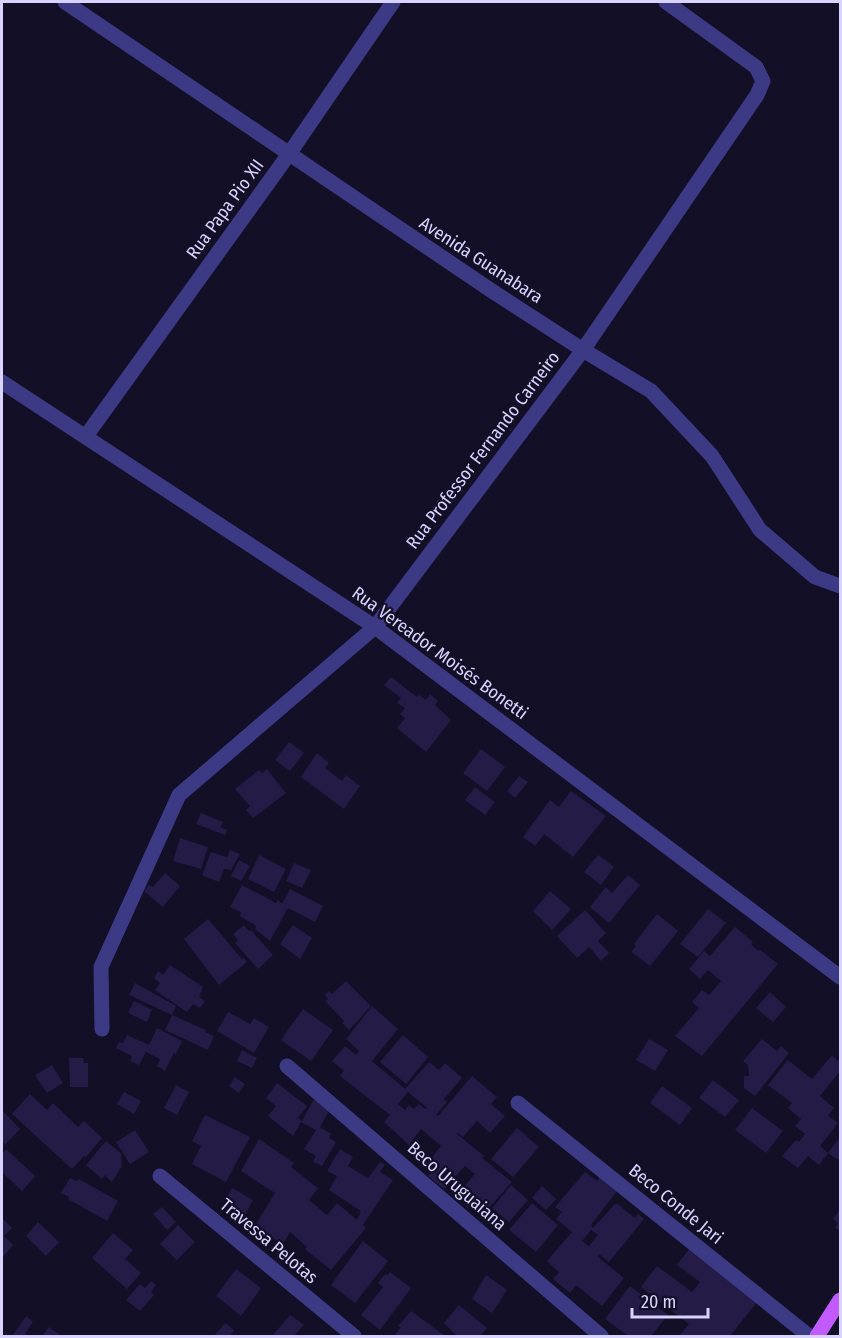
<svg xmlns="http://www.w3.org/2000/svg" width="842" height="1338" font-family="'Fira Sans Condensed',sans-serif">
<rect width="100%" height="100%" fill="#130f26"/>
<g fill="#241b47" fill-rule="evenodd">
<path d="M391 677 417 697 419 695 426 700 430 694 438 701 435 705 451 720 426 752 397 728 405 718 400 714 405 708 397 703 401 698 384 685Z"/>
<path d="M289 742 304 753 290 771 275 760Z"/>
<path d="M481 749 505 767 487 791 463 773Z"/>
<path d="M317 753 329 763 325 768 342 781 346 775 360 786 344 809 301 777Z"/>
<path d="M267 769 286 793 253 818 246 810 250 806 235 789 259 770 262 773Z"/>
<path d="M519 776 528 782 515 798 507 791Z"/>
<path d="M475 787 495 802 485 815 465 800Z"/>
<path d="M571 791 606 816 573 857 544 834 535 846 523 837 550 800 559 807Z"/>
<path d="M201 813 223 822 220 827 227 830 225 835 196 824Z"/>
<path d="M180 838 208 847 201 869 173 861Z"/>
<path d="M230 850 240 854 231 870 224 869 219 882 202 875 211 852 227 857Z"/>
<path d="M259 855 286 869 274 892 248 879Z"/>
<path d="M598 855 614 867 601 885 584 872Z"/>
<path d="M239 860 250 866 241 881 231 876Z"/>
<path d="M294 863 311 870 302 888 286 881Z"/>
<path d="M165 873 180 886 163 907 144 891 149 885 153 887Z"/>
<path d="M628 875 640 885 609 923 590 907 606 887 612 893Z"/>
<path d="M242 885 276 903 278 900 282 904 290 889 323 906 315 922 288 908 270 941 255 929 256 926 240 916 241 912 230 907Z"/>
<path d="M550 891 571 909 552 930 533 911Z"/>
<path d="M708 909 726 923 698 957 680 944Z"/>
<path d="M585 910 606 933 598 941 609 953 601 961 589 947 577 958 557 936Z"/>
<path d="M657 914 678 931 650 966 631 952 636 946 634 944Z"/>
<path d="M208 919 242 959 244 958 247 962 219 985 184 939Z"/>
<path d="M244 925 249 931 251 930 273 955 258 969 235 943 238 940 233 934Z"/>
<path d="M293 925 312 938 300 959 280 944Z"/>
<path d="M735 927 753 942 751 944 758 951 759 949 778 964 702 1056 675 1036 699 1008 692 1002 702 990 709 995 721 981 708 970 700 979 689 969 704 951 710 956 733 929Z"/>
<path d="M170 965 203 987 199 997 205 1001 200 1008 193 1004 187 1012 155 990 160 983 154 978 158 971 163 975Z"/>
<path d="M346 981 371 1006 349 1030 342 1023 344 1021 325 1001 328 999 325 995 329 991 332 994Z"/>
<path d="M135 983 176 1006 172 1015 129 995Z"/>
<path d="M770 992 786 1007 773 1022 756 1008Z"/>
<path d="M134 1001 152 1010 147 1022 128 1013Z"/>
<path d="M372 1006 398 1029 372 1061 405 1089 429 1062 439 1070 445 1063 462 1078 444 1099 447 1102 436 1115 438 1116 472 1076 497 1097 491 1104 505 1116 490 1133 477 1121 463 1137 458 1133 457 1134 484 1156 482 1158 512 1182 487 1210 462 1189 475 1174 465 1166 444 1189 428 1176 435 1168 428 1162 441 1146 421 1129 409 1145 384 1122 390 1115 340 1076 344 1071 332 1061 345 1046 356 1055 359 1051 346 1039ZM408 1092 427 1108 425 1109 419 1104 414 1109 409 1105 405 1110 398 1104Z"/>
<path d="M303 1009 333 1030 311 1061 281 1040Z"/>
<path d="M228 1012 250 1024 254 1018 269 1027 254 1053 217 1031Z"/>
<path d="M172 1015 206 1030 205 1032 214 1036 208 1050 165 1030Z"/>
<path d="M157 1028 182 1041 176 1054 174 1053 165 1071 157 1066 160 1059 146 1052 139 1065 130 1061 132 1056 116 1048 119 1042 123 1043 127 1035 149 1045Z"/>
<path d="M403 1035 428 1057 406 1084 380 1062Z"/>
<path d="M649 1039 668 1050 655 1071 636 1060Z"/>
<path d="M762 1039 777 1051 781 1046 789 1053 755 1096 744 1088V1076H749L748 1065 743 1061Z"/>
<path d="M242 1050 257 1058 252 1068 237 1061Z"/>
<path d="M832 1055 840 1063V1071L820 1096 834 1108 828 1116 838 1123 820 1146 828 1153 840 1137V1157L838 1160 828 1153 819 1165 808 1156 798 1168 782 1156 796 1140 799 1142 805 1134 795 1126 801 1119 788 1108 792 1103 768 1085 788 1060 812 1079Z"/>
<path d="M69 1058H83L84 1063H88V1087H70Z"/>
<path d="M52 1065 63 1083 47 1093 35 1075Z"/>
<path d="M235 1077 245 1084 239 1093 229 1086Z"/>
<path d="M713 1080 739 1100 725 1117 699 1098Z"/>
<path d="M277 1083 307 1106 298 1118 302 1121 314 1099 329 1111 320 1127 331 1134 329 1138 336 1142 322 1166 313 1162 316 1156 304 1149 316 1130 301 1122 293 1136 268 1116 276 1106 266 1098Z"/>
<path d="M176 1085 189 1092 177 1115 164 1108Z"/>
<path d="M662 1086 692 1108 680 1125 650 1103Z"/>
<path d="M124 1092 141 1101 134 1114 117 1104Z"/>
<path d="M30 1094 47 1110 53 1103 78 1127 84 1121 102 1138 86 1157 84 1156 72 1169 12 1114Z"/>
<path d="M752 1108 783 1131 766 1153 735 1130Z"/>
<path d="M2 1110 20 1129 5 1145 3 1142 2 1143Z"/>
<path d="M205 1115 250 1137 226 1182 192 1164 201 1146 192 1141Z"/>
<path d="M517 1128 539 1147 513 1177 491 1159Z"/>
<path d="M135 1130 149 1152 130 1164 116 1142Z"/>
<path d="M259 1139 294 1163 291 1167 318 1188 309 1200 327 1215 337 1203 357 1220 361 1211 329 1190 337 1176 327 1171 340 1149 353 1157 348 1166 368 1178 380 1162 385 1165 380 1172 393 1180 363 1225 366 1228 331 1270 305 1249 307 1247 290 1232 283 1244 254 1227 275 1193 241 1171Z"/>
<path d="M106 1141 121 1153 122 1166 112 1182 105 1175 102 1179 86 1165Z"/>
<path d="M6 1149 35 1176 22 1191 2 1172V1154Z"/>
<path d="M585 1172 597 1181 600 1177 617 1191 591 1225 593 1228 616 1203 635 1218 638 1214 644 1219 609 1262 599 1254 598 1257 624 1278 602 1306 576 1285 570 1293 553 1279 559 1272 547 1261 572 1232 556 1219 562 1212 555 1207ZM591 1230 598 1235 589 1246 582 1241Z"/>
<path d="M70 1178 77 1181 79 1179 118 1201 107 1221 68 1199 69 1197 61 1193Z"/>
<path d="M511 1185 528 1200 509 1222 492 1208Z"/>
<path d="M542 1186 556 1199 546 1210 532 1198Z"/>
<path d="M232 1188 253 1200 241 1223 221 1208Z"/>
<path d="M532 1203 558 1225 536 1252 509 1230Z"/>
<path d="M162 1207 176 1222 167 1230 153 1214Z"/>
<path d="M840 1209V1231L835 1228 838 1223 833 1219Z"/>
<path d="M3 1219 12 1228 4 1236 13 1245 3 1257 2 1256V1221Z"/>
<path d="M38 1222 59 1242 46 1256 26 1236Z"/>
<path d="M178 1225 195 1242 177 1260 160 1244Z"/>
<path d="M113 1233 133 1250 125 1259 141 1273 127 1289 92 1258Z"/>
<path d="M363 1241 388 1261 355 1303 331 1285Z"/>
<path d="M690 1248 757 1302 730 1336H679L689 1324 641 1287 657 1266 692 1292 700 1282 677 1265Z"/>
<path d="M236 1269 261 1288 241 1316 216 1296Z"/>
<path d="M390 1272 411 1288 380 1330 361 1315 383 1287 378 1283 385 1274 388 1275Z"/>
<path d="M486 1275 507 1290 492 1313 472 1299Z"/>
<path d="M151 1281 156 1285 151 1292 154 1295 140 1311 126 1300 140 1284 145 1288Z"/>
<path d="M630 1286 668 1315 651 1336H628L605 1319Z"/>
<path d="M459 1305 487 1328 480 1336H457L444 1323Z"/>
<path d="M411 1311 437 1330 445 1336H394L401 1327 398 1326Z"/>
<path d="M290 1315 304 1325 294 1336H272Z"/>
<path d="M26 1316 33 1322 25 1334 29 1336H12Z"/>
<path d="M225 1323 234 1330 230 1336H214Z"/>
<path d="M49 1327 62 1336H42Z"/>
</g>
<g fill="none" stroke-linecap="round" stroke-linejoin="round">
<g stroke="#3d3a85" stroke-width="15">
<path d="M65 2 492 291 583 350 651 391 712 456 760 530 815 577 840 586"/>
<path d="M2 382 375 627 840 977"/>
<path d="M86 436 289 154 393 2"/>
<path d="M102 1029 101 967 179 795 375 627 583 350 757 95 763 81 756 67 666 2"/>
<path d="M287 1066 601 1336"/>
<path d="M518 1103 809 1336"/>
<path d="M160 1176 354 1336"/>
</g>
<path stroke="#c25bff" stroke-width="15" d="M817 1336 840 1300"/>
</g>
<g text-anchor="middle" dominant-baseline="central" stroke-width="4.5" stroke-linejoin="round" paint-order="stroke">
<g font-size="18" fill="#d9d4ff" stroke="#130f26">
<text transform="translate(225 209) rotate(-54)">Rua Papa Pio XII</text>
<text transform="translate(481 260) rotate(33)">Avenida Guanabara</text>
<text transform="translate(483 450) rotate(-53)">Rua Professor Fernando Carneiro</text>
<text transform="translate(440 653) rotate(36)">Rua Vereador Moisés Bonetti</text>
<text transform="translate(457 1186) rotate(41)">Beco Uruguaiana</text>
<text transform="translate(676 1204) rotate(39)">Beco Conde Jari</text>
<text transform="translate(269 1241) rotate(40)">Travessa Pelotas</text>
</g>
</g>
<rect width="842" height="1338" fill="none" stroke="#d9d4ff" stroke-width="6"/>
<path d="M632 1308v9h76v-9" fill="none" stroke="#d9d4ff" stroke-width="3"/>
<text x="641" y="1308" font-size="18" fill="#d9d4ff" stroke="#130f26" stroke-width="4.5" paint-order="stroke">20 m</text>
</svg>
